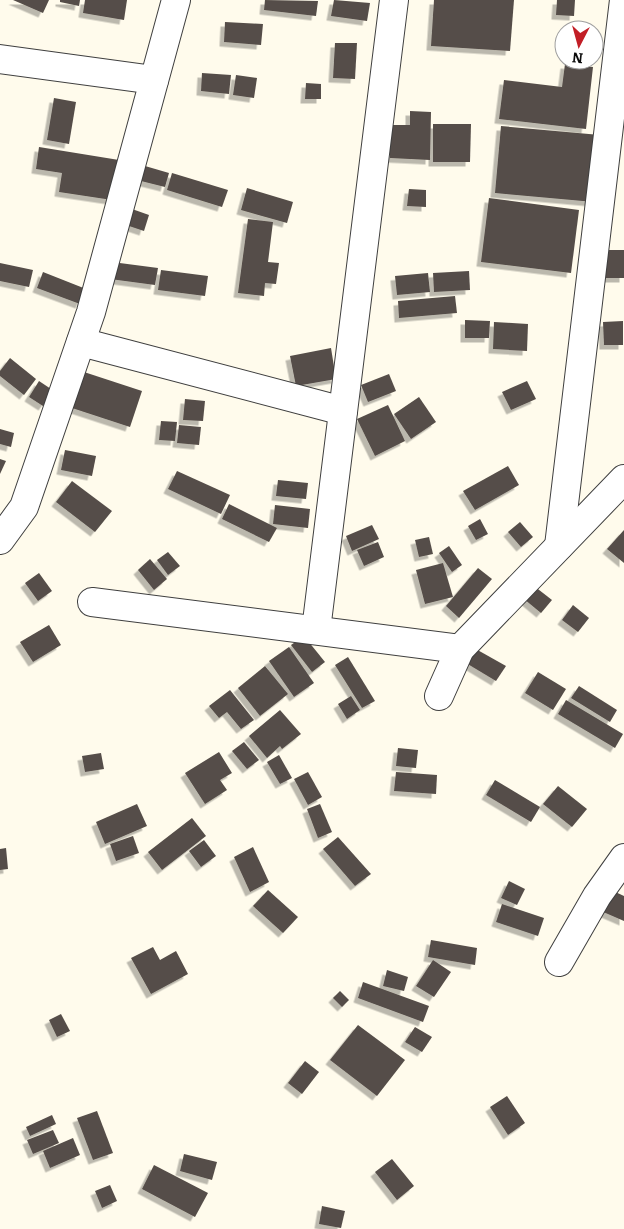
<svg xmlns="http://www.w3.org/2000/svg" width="624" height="1229" font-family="Bitter,serif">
<defs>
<filter id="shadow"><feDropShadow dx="-4.5" dy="4.5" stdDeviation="0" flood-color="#0004"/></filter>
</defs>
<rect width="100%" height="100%" fill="#fffbec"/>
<g fill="#554d48" filter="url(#shadow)">
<path d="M13 0H49L43 13Z"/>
<path d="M60 0H80L79 6 60 2Z"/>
<path d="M85 0H127L124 20 83 13Z"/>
<path d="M265 0 318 1 316 16 264 10Z"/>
<path d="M334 0 370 3 367 21 331 16Z"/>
<path d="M434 0H514L510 51 431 46Z"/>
<path d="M557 0H575L574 16 556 15Z"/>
<path d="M225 22 263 24 261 45 224 42Z"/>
<path d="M335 43H357L355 79 333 78Z"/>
<path d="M565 64 593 67 586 129 499 119 504 80 562 87Z"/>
<path d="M202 73 231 75 229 94 201 91Z"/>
<path d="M236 75 257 78 254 98 233 95Z"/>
<path d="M306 83 321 84V99H305Z"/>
<path d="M54 98 76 102 69 144 47 140Z"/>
<path d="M410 111 431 112 430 160 390 158V125H410Z"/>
<path d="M433 124H471L470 162H433Z"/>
<path d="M501 126 600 135 594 202 495 193Z"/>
<path d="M39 147 119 160 112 200 59 192 62 173 36 169Z"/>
<path d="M145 166 169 173 165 187 141 181Z"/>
<path d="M172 173 228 190 222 207 167 190Z"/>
<path d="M247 188 293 202 287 223 241 210Z"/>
<path d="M409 189 426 190V207L407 206Z"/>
<path d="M489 198 579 210 571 273 481 262Z"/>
<path d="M132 209 149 215 144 231 126 225Z"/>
<path d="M248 219 273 222 268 262 279 263 276 284 265 283 264 296 238 293Z"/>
<rect x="602" y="250" width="22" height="28"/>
<path d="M112 262 158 268 155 285 110 279Z"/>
<path d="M0 263 33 270 29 287 0 281Z"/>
<path d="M161 270 208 276 205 296 158 290Z"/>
<path d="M469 271 470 290 434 292 433 273Z"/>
<path d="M43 272 86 289 80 304 37 288Z"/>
<path d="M428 273 430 292 397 295 395 276Z"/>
<path d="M455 296 457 313 399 318 398 301Z"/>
<path d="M465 320 490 321 489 338H465Z"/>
<path d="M623 321V345H604L603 322Z"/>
<path d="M494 322 528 324 527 351 493 349Z"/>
<path d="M331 348 336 379 296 386 290 356Z"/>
<path d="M10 358 36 379 24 395 0 376V371Z"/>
<path d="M84 372 142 391 130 427 72 408Z"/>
<path d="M389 374 396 391 368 402 361 385Z"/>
<path d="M39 381 54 391 43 406 29 397Z"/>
<path d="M527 381 536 399 511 410 502 392Z"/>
<path d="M419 397 436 422 411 439 394 414Z"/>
<path d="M185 399 205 401 203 421 183 420Z"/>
<path d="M388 405 405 441 375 456 357 419Z"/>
<path d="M161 421 177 422 175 441 159 440Z"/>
<path d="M179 425 201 427 199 445 177 443Z"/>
<path d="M0 429 14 433 11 447 0 444Z"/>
<path d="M65 450 96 456 92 476 61 470Z"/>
<path d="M0 459 6 461 0 474Z"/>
<path d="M508 466 519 485 475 510 463 491Z"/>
<path d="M177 471 230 495 221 514 168 489Z"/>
<path d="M278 480 308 483 306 499 276 496Z"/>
<path d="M72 481 112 511 95 532 56 502Z"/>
<path d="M229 504 277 528 269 542 222 519Z"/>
<path d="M275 505 310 509 308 528 273 524Z"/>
<path d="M480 519 488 534 476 540 468 526Z"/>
<path d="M520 522 533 537 521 547 508 532Z"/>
<path d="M372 525 379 539 352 551 346 536Z"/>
<path d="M624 530V563L607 549Z"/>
<path d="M429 537 433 554 419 557 415 540Z"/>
<path d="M378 542 384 557 364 566 357 550Z"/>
<path d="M449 546 462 565 452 572 439 553Z"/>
<path d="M168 552 180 566 168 575 157 560Z"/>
<path d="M150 559 167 579 154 590 138 570Z"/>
<path d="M443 563 453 597 425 604 416 570Z"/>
<path d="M478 568 492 579 459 618 446 606Z"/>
<path d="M39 573 52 591 38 601 25 583Z"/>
<path d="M534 586 552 600 541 613 524 599Z"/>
<path d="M573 605 589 618 578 632 562 620Z"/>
<path d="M49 625 61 645 33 662 20 642Z"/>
<path d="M304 636 325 662 312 672 291 645Z"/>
<path d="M289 647 314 683 294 697 269 661Z"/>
<path d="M474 648 506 666 496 681 466 663Z"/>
<path d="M348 657 375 701 362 708 335 665Z"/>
<path d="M265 666 288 694 260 716 238 688Z"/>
<path d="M538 672 566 689 553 710 525 693Z"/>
<path d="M579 686 617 710 610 722 571 698Z"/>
<path d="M230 690 254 720 241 729 227 712 219 718 209 706Z"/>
<path d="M351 696 360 710 347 719 338 704Z"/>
<path d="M566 700 623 734 615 748 558 714Z"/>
<path d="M280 710 301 734 282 749 280 746 267 758 249 736Z"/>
<path d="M244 742 259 760 247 769 232 751Z"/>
<path d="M398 748 418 750 416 768 396 766Z"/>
<path d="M219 752 232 773 220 780 227 790 205 804 185 773Z"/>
<path d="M101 753 104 769 85 772 82 756Z"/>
<path d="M279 755 292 778 280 784 267 762Z"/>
<path d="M308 772 322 797 308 805 294 779Z"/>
<path d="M396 772 437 775 436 794 394 791Z"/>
<path d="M495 780 540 807 531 822 486 795Z"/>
<path d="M558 786 587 809 572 827 543 804Z"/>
<path d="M137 804 147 826 105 844 96 822Z"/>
<path d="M320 804 332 832 318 838 307 809Z"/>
<path d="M192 818 206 836 162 870 148 852Z"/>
<path d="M133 836 139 853 116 861 110 844Z"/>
<path d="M338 837 371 874 355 886 323 849Z"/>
<path d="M204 840 216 856 201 867 189 851Z"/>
<path d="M253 847 269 882 250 892 234 857Z"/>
<path d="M6 848 8 869 0 870V849Z"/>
<path d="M509 881 525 889 517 905 501 898Z"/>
<path d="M268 890 298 917 283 933 253 906Z"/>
<path d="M611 890 624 896V921L601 911Z"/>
<path d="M502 904 544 918 538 936 496 922Z"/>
<path d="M431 940 477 948 475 965 428 957Z"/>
<path d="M153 947 160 960 176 951 188 974 151 994 131 958Z"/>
<path d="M433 960 451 972 434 997 416 986Z"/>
<path d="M387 970 408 977 404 991 383 986Z"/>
<path d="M363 982 429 1006 423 1022 358 998Z"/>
<path d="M340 991 349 1000 342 1007 333 998Z"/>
<path d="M61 1014 70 1031 57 1037 49 1020Z"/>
<path d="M358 1025 405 1060 377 1096 330 1060Z"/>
<path d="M415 1027 432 1037 422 1052 405 1042Z"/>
<path d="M305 1061 319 1072 302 1094 288 1083Z"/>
<path d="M507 1096 525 1123 508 1135 490 1107Z"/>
<path d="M97 1111 113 1153 93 1160 77 1118Z"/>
<path d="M52 1115 56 1124 30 1136 26 1127Z"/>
<path d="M53 1130 59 1143 33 1154 27 1140Z"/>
<path d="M73 1138 80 1155 50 1168 43 1151Z"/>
<path d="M184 1154 217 1162 212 1180 180 1171Z"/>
<path d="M392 1159 414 1186 397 1200 375 1172Z"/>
<path d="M154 1165 208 1193 195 1217 142 1189Z"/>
<path d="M110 1185 117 1201 102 1208 95 1191Z"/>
<path d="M322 1206 345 1211 341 1228 319 1224Z"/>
</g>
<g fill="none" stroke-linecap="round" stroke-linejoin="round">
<defs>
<g id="minor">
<path d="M0 59 154 80"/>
<path d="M81 342 343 411"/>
<path d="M0 540 24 507 91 312 176 0"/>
<path d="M559 546 624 0"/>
<path d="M92 602 460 649"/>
<path d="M316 630 394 0"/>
<path d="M439 696 460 649 624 479"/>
<path d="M559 962 597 896 624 858"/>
</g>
</defs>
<use href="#minor" stroke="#3f3f3f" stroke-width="30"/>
<use href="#minor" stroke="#fff" stroke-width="28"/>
</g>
<g transform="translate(579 45) rotate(186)"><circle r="24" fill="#ffffff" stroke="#9e9e9e"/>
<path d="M0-4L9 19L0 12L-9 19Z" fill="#c21e26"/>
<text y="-8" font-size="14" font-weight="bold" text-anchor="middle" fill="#0c0c0c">N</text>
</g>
</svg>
